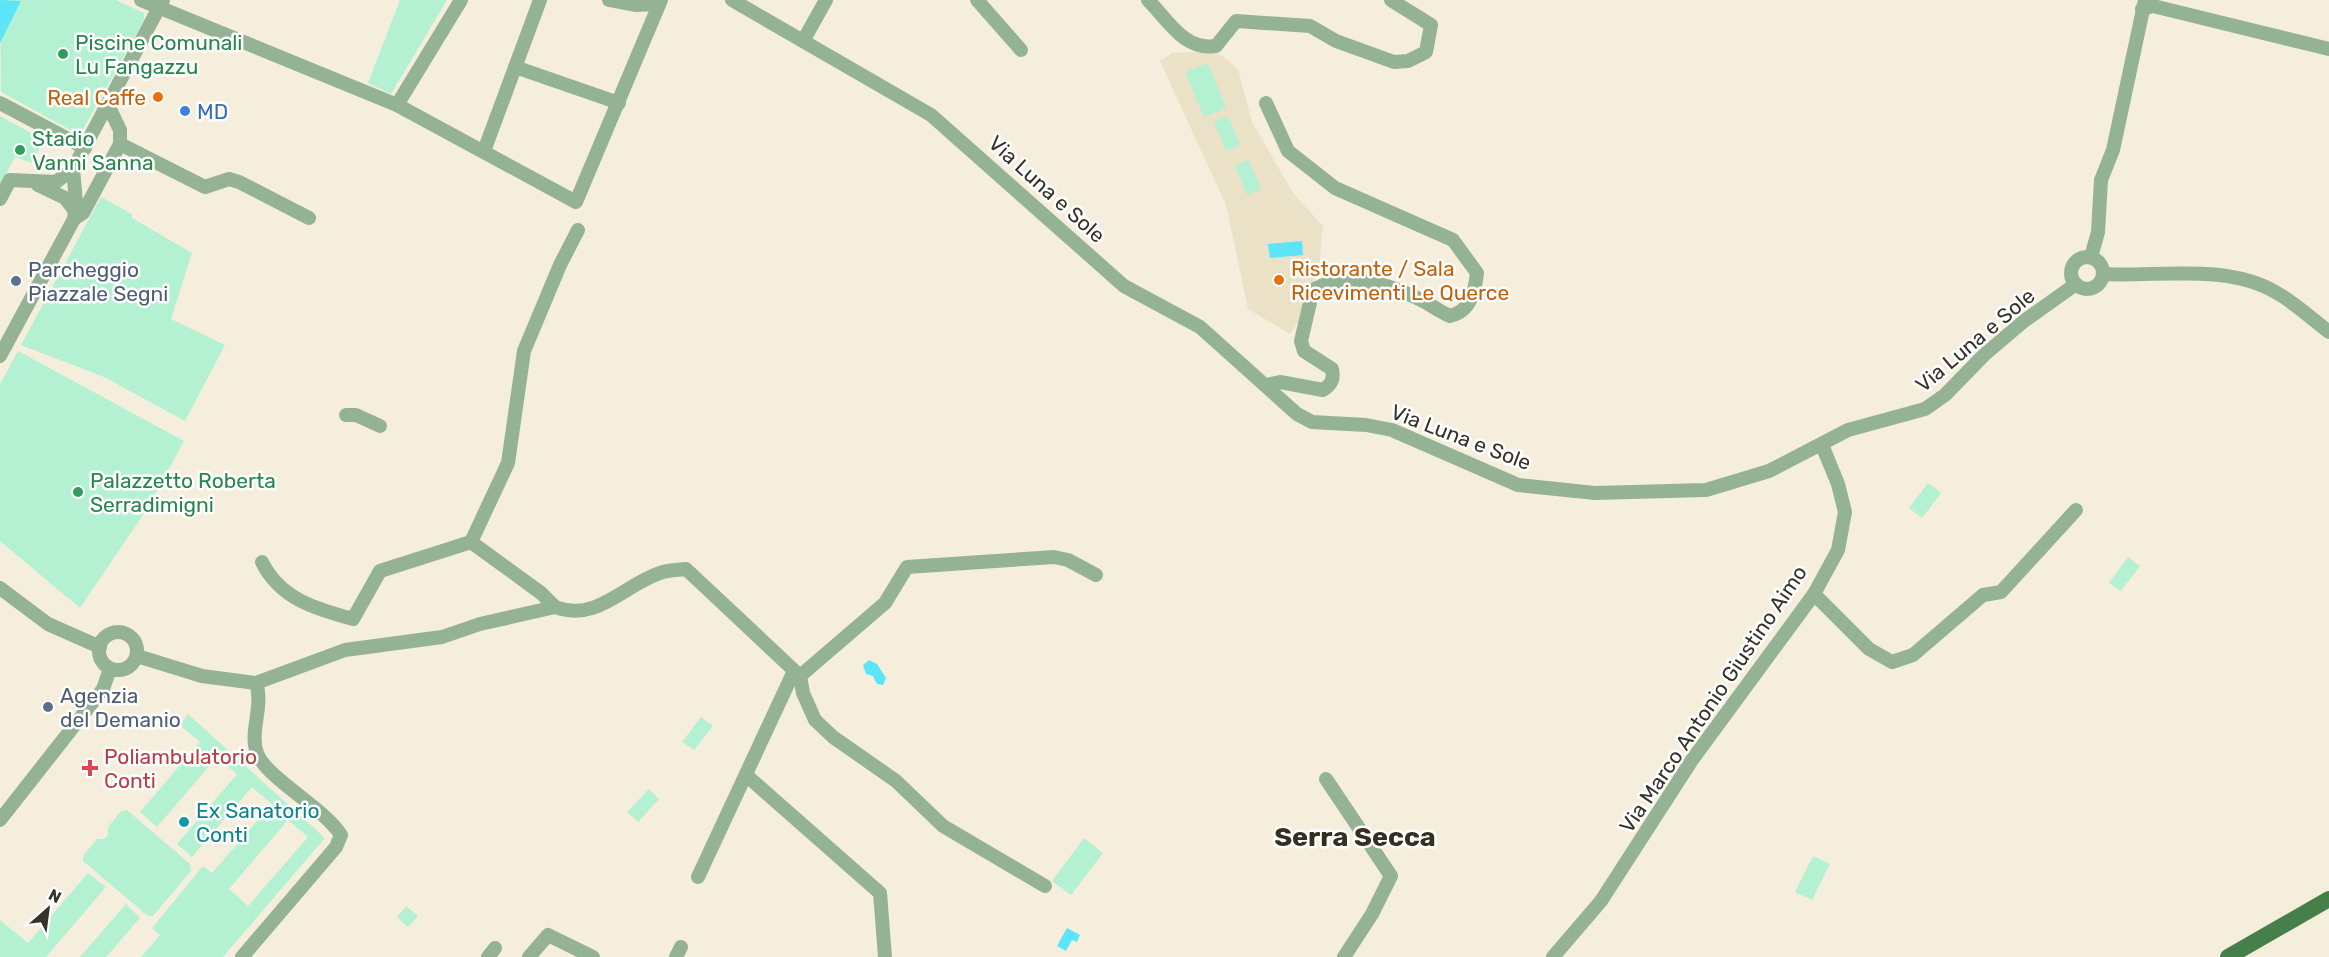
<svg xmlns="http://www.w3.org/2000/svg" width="2329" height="957" font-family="Rubik,sans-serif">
<rect width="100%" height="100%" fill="#f5eedc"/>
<path fill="#eae1c7" d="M1199 52 1221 55 1238 69 1252 122 1293 193 1323 226 1319 268 1302 316 1290 334 1248 309 1226 205 1160 61 1172 53Z"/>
<g fill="#b3f1d2" fill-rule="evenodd">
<path d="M0 0H116L144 13V20L82 131 76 133 1 92Z"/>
<path d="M400 0H447L391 94 368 83Z"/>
<path d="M1208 63 1226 108 1204 117 1185 72Z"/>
<path d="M0 116 44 140 32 163 15 157 0 185Z"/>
<path d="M1228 116 1240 145 1226 151 1214 122Z"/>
<path d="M1249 160 1261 189 1247 195 1235 166Z"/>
<path d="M101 197 132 214V218L192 253 171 319 225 345 185 421 104 377 21 345Z"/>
<path d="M18 351 184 441 149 506 80 608 0 541V384Z"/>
<path d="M1928 483 1941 493 1922 518 1909 508Z"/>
<path d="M2128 557 2140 566 2121 591 2109 583Z"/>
<path d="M188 714 325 838 223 957H141L160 935 152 928 203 866 212 873 272 804 252 787 192 857 177 844 237 774 217 757 157 827 140 812 200 742 180 725ZM288 820 308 837 248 906 229 889Z"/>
<path d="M701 717 713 726 694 750 682 742Z"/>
<path d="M649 789 659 799 638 822 627 812Z"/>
<path d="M127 810 190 864 191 871 153 916H148L83 861V856L97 839H104L108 835V827L121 811Z"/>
<path d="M1084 838 1103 853 1071 895 1052 881Z"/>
<path d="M1813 856 1830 864 1812 900 1795 892Z"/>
<path d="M88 873 106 887 46 957H0V920L28 943Z"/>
<path d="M126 904 140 918 106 957H80Z"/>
<path d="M406 906 418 916 408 927 397 917Z"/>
</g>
<g fill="#5ce5f9">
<path d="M0 0 21 1 0 43Z"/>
<path d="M1302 241 1303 255 1270 258 1268 244Z"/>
<path d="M869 660 877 664 886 678 883 685 877 684 873 676 866 674 863 665Z"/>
<path d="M1067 928 1080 935 1077 942 1072 940 1066 951 1057 946Z"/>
</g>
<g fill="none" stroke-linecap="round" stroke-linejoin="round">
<g stroke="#94b395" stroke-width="14">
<path d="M141 0 397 105 576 202 661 0"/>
<path d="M609 0 635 5 658 4"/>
<path d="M732 0 931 115 1124 286 1200 327 1297 414 1312 422 1366 425 1392 430 1518 485 1595 493 1706 490 1769 471 1848 430 1925 409 1945 395 1984 355 2024 321 2076 284"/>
<path d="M977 0 1021 50"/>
<path d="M1148 0C1168 20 1184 51 1216 46L1236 21 1310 26 1336 41 1394 62 1408 61 1426 52 1431 25 1391 0"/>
<path d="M2142 9 2153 6 2329 49"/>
<path d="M803 41 826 0"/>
<path d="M515 67 619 103"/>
<path d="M0 103 85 148"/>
<path d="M1266 103 1288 151 1335 188 1453 240 1477 273C1475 291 1471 311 1450 316 1438 311 1429 303 1417 298 1386 283 1344 271 1313 290L1301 341 1304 351 1332 369C1334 379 1332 384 1323 390L1280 382 1266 385"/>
<path d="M397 105 461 0"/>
<path d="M120 144 205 187 229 179 239 182 309 218"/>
<path d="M484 151 540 0"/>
<path d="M38 185 65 198 75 211"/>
<path d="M0 199 10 180 56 182 73 169 163 0"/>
<path d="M74 219 83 213 120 144V130L108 105"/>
<path d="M2091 257 2098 232 2101 180 2113 150 2145 0"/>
<circle cx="2087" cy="273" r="16"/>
<path d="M2103 274C2159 277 2227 263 2277 293 2295 303 2312 319 2329 332"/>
<path d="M0 356 74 219 76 202 73 169"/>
<path d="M346 415H356L380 426"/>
<path d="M262 562C280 599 316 609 353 619L380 571 471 542"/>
<path d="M0 588 48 624 100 647"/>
<path d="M1814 594 1869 649 1892 662 1913 655 1983 595 2001 592 2076 510"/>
<path d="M555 607 541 593 471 542 508 463 524 351 560 265 578 230"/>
<circle cx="118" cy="651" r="19"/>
<path d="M137 656 202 676 256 683 345 650 442 637 480 624 555 607C598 623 625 583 663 572 670 570 679 570 686 569L800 676 885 603 907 567 1054 557 1068 560 1096 575"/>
<path d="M800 676 803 693 815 720 833 737 896 781 943 826 1045 886"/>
<path d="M746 775 880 893 885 957"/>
<path d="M1326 779 1391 876 1372 914 1344 957"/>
<path d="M0 820 103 689 110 669"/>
<path d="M698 877 794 671"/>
<path d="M242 957 336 847 341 835C323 807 266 778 257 753 249 732 264 706 256 683"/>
<path d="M488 957 495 948"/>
<path d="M529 957 548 935 593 957"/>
<path d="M676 957 681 947"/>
<path d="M1553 957 1601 901 1692 760 1814 594 1838 550 1845 512 1838 484 1822 445"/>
</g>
<path stroke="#457f49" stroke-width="16" d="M2228 957 2329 899"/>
</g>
<g fill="#2e9e5b" stroke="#fff" stroke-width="2">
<circle cx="63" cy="54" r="6"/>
<circle cx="20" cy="150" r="6"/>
<circle cx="78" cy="492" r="6"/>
</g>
<g fill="#e8710a" stroke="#fff" stroke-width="2">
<circle cx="158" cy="97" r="6"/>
<circle cx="1279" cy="280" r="6"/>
</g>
<circle fill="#3f7fe0" stroke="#fff" stroke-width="2" cx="185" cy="111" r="6"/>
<g fill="#5c6f8a" stroke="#fff" stroke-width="2">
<circle cx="16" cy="281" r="6"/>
<circle cx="48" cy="707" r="6"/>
</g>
<path fill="#e0444e" stroke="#fff" stroke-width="2" d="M87 759h6v6h6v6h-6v6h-6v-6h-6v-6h6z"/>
<circle fill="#0f9aa8" stroke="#fff" stroke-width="2" cx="184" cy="822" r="6"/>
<g text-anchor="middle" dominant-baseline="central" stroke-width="5" stroke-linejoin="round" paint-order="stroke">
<g font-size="21" fill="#27864d" stroke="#fff" text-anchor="start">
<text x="75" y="42">Piscine Comunali<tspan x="75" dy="24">Lu Fangazzu</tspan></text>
<text x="32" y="138">Stadio<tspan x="32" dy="24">Vanni Sanna</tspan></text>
<text x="90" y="480">Palazzetto Roberta<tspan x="90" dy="24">Serradimigni</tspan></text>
</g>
<g font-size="21" fill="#c56008" stroke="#fff" text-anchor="end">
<text x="146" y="97">Real Caffe</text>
<text x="1291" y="268" text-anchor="start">Ristorante / Sala<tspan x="1291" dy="24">Ricevimenti Le Querce</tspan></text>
</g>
<g font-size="21" fill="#366cbe" stroke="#fff" text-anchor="start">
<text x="197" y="111">MD</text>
</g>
<g font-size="21" fill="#34322a" stroke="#fff">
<text transform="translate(1047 189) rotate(42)">Via Luna e Sole</text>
<text transform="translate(1975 340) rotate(-40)">Via Luna e Sole</text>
<text transform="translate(1461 437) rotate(21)">Via Luna e Sole</text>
<text transform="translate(1713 699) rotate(-56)">Via Marco Antonio Giustino Aimo</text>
</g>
<g font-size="21" fill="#4e5e75" stroke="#fff" text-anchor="start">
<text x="28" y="269">Parcheggio<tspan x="28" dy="24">Piazzale Segni</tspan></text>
<text x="60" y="695">Agenzia<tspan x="60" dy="24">del Demanio</tspan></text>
</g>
<g font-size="21" fill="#be3a42" stroke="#fff" text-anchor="start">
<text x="104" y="756">Poliambulatorio<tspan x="104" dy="24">Conti</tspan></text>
</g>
<g font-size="21" fill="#0d838f" stroke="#fff" text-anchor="start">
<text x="196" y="810">Ex Sanatorio<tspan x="196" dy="24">Conti</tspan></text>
</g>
<g font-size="27" font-weight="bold" fill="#352f21" stroke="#fff">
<text x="1355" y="837">Serra Secca</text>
</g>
</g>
<g transform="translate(48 909) rotate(28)" stroke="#ffffff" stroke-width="4.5" paint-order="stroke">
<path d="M0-4.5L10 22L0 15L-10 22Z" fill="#34322a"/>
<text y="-9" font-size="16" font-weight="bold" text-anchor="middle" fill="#34322a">N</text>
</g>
</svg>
